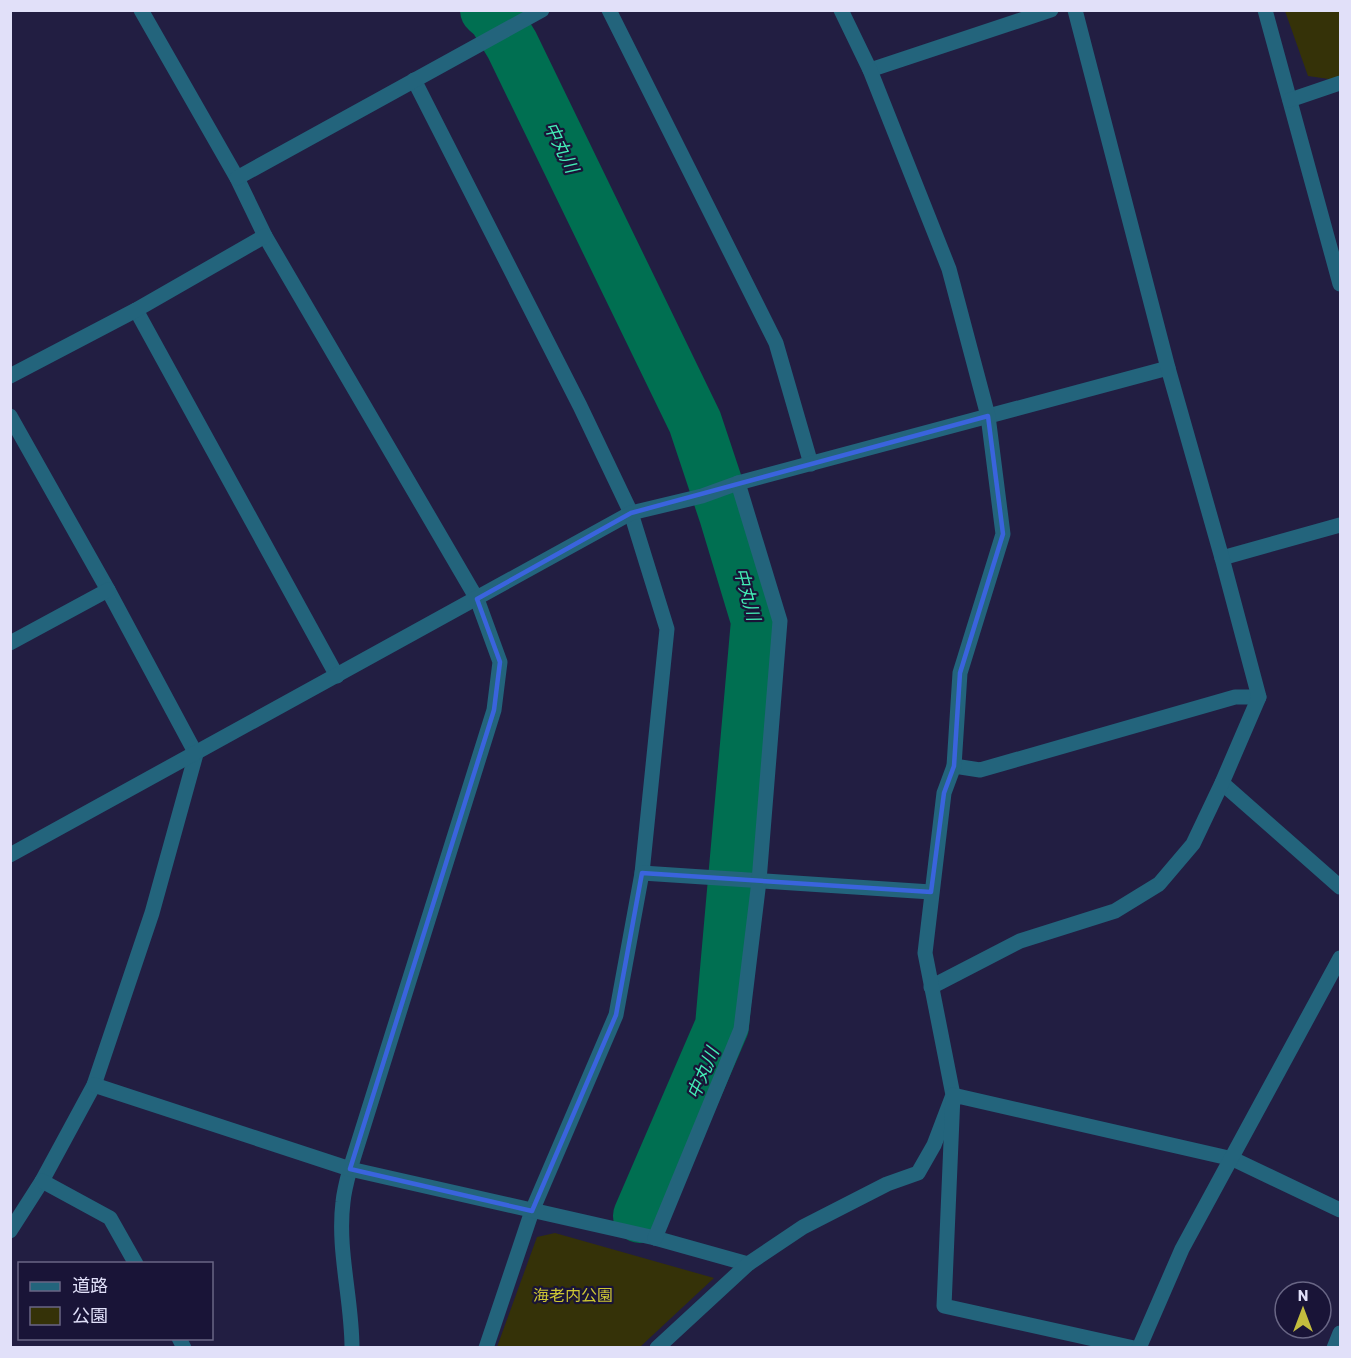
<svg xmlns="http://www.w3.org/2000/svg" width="1351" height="1358" font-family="Barlow,'Noto Sans JP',sans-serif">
<rect width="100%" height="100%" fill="#221e42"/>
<g fill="#353208">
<path d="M1285 11H1340V79L1336 80 1308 76Z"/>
<path d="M555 1233 714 1278 640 1347H497L537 1237Z"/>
</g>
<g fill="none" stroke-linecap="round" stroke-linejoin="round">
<path stroke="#006f51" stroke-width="54" d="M487 10 495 17 512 45 695 422 726 515 758 621 722 1026 640 1216"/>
<g stroke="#23647c" stroke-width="15">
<path d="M141 10 237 178 265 236 477 599 500 662 494 710 350 1169C347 1180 344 1191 343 1202 337 1250 352 1299 352 1348"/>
<path d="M609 10 776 343 811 464"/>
<path d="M1265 10 1340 284"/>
<path d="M870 70 1051 10"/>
<path d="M414 80 580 406 631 513 667 629 642 873 616 1015 532 1211 486 1348"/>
<path d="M1290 100 1340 83"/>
<path d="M237 178 542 10"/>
<path d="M136 310 337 676"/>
<path d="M10 376 136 310 265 236"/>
<path d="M10 416 108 590 196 754 152 913 94 1085 42 1181 10 1231"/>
<path d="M1222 558 1340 525"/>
<path d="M10 643 108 590"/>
<path d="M954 766 980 770 1235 697H1259"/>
<path d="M1222 783 1340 887"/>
<path d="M10 855 631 513 702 496 738 483 1168 368"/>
<path d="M642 873 931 892"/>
<path d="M931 987 1020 941 1115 911 1159 884 1193 844 1222 783 1259 697 1222 558 1168 368 1075 10"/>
<path d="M94 1085 350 1169 655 1238 748 1264"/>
<path d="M42 1181 110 1218 136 1264"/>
<path d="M655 1238 741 1029 759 881 780 621 738 483"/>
<path d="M179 1338 184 1348"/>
<path d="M657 1348 748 1264 803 1227 887 1184 918 1173 934 1145 953 1095 925 953 944 793 954 766 960 673 1003 534 988 416 949 269 870 70 841 10"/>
<path d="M1134 1348 944 1306 953 1095 1233 1159 1340 1210"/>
<path d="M1139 1348 1182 1249 1340 958"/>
<path d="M1334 1348 1340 1333"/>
</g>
</g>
<path fill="none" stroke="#3a64dd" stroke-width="4.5" stroke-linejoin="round" d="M988 416 1003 534 960 673 954 766 944 793 931 892 642 873 616 1015 532 1211 350 1169 494 710 500 662 477 599 631 513Z"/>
<g text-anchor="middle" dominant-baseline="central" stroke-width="4.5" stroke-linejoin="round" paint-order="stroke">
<g font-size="16" fill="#cdc634" stroke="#191437">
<text x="573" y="1294">海老内公園</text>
</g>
<g font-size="18" font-style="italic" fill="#43ecb5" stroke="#191437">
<text transform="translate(562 147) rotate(64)">中丸川</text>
<text transform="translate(748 594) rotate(75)">中丸川</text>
<text transform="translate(702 1073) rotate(-67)">中丸川</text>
</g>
</g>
<rect width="1351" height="1358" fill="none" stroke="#e1e0f9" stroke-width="24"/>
<rect x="18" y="1262" width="195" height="78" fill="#191437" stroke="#696685" stroke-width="1.5"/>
<rect x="30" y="1282" width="30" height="9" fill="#23647c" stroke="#696685" stroke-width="1.5"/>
<text x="72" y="1292" font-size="18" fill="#e1e0f9">道路</text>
<rect x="30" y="1307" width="30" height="18" fill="#353208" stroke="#696685" stroke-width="1.5"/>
<text x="72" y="1322" font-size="18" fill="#e1e0f9">公園</text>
<g transform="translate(1303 1310)"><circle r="28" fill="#191437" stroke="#696685" stroke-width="1.5"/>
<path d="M0-4.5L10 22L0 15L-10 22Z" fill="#c3bd3e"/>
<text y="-9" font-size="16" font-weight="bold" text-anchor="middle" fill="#e1e0f9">N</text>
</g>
</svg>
